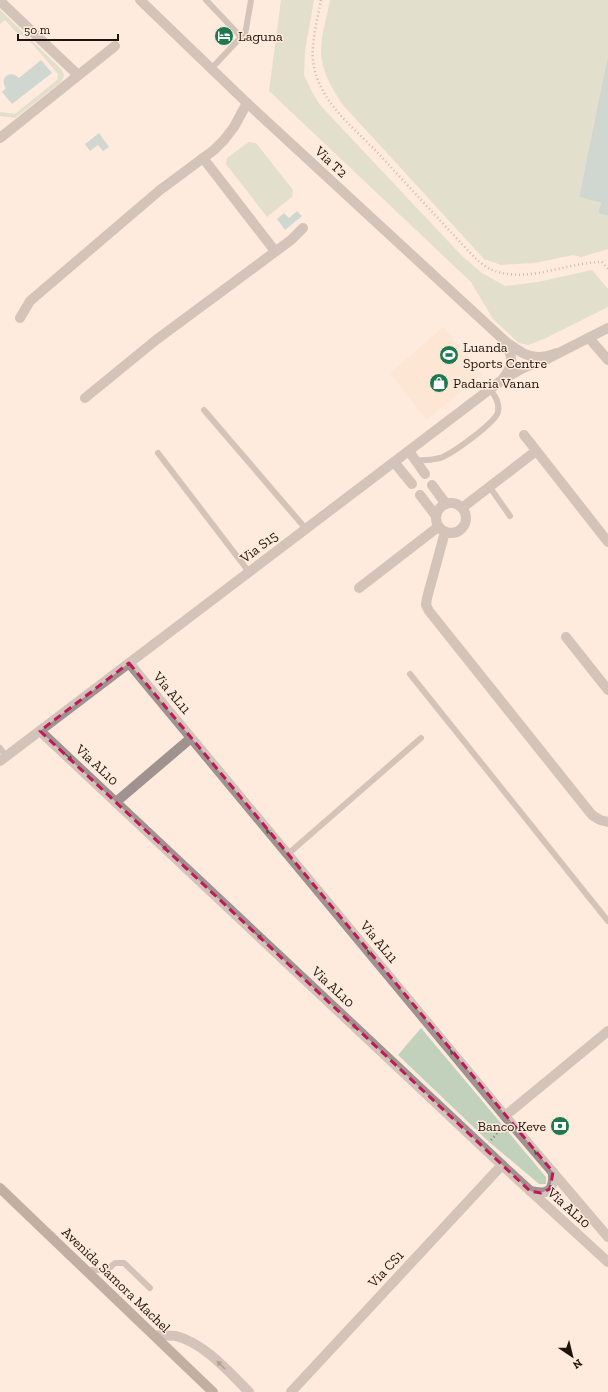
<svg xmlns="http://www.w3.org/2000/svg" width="608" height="1392" font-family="'Zilla Slab',serif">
<rect width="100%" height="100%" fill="#feebdd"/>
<path fill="#fedfc9" d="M443 327 482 375 426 420 390 373Z"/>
<g fill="#c1d1bb">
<path d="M281 0H314L305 51 304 75 311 90 320 105 462 256 482 273 505 286 538 282 592 270 608 289V307L544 339 528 345 519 343 493 319 471 282 269 91Z"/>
<path d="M330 0H608V55L579 197 601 203 598 213 608 216V249L581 257 573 255 535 263 501 265 484 259 343 105C332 89 320 69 321 49 322 32 327 16 330 0Z"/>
<path d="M0 10 60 68C65 74 65 77 60 83L15 118 0 116V113L1 112 15 114 57 80 58 74 30 41 16 32 5 20 0 24Z"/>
<path d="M249 142 256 143 293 190 292 197 267 217 226 164 227 158Z"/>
<path d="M421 1028 546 1177V1184H539L488 1141 398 1055Z"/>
</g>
<g fill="#99bfc4">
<path d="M608 55V216L598 213 601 203 579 197Z"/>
<path d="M41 60 52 73 12 104 2 92 6 88 5 87C0 76 11 70 19 78Z"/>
<path d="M99 133 109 147 103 151 98 145 90 151 85 144Z"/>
<path d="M297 211 302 216 285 230 277 219 284 213 289 218Z"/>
</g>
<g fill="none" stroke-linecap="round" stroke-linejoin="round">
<g stroke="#908176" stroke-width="2.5" stroke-dasharray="1 3" stroke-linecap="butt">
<path d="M321 0C317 23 308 52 316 75 327 108 355 129 378 153 411 189 444 225 477 260 481 263 486 267 490 269 526 285 566 262 602 262L608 269"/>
<path d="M491 1140 502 1128"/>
</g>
<g stroke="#a0928e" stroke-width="6">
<path d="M206 0 241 37 211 69"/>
<path d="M241 37 245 33 246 29 251 0"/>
<path d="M204 410 306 529"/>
<path d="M158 453 249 572"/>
<path d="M415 460C424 461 432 460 440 458 452 454 495 423 498 412 500 403 495 396 490 389"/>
<path d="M489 486 510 516"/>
<path d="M410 674 608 921"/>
<path d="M0 748 6 756"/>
<path d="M288 854 421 738"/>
<path d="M87 1270H107L115 1263H124L150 1288"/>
</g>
<g stroke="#a0928e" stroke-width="10">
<path d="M0 1 78 75"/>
<path d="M0 138 115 46"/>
<path d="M203 158 275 251"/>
<path d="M20 318 30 301 160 190 214 150 224 140 234 127 247 103"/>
<path d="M589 338 608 360"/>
<path d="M85 398 156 340 291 240 303 228"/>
<path d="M524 435 608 542"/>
<path d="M409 451 425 474"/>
<path d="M394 462 412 484"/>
<path d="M432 485 446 504"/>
<path d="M420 495 436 516"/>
<circle cx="451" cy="518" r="15"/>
<path d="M462 508 536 451"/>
<path d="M445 532 427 598 426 605 429 611 592 815 600 820 608 822"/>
<path d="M359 588 438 527"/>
<path d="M566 637 608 690"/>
<path d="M116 802 191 738"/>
<path d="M505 1116 608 1031"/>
<path d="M154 1335C161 1336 169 1335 176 1336 204 1343 229 1372 249 1392"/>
<path d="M291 1392 502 1165"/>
</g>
<g stroke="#a0928e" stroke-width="10">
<path d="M140 0 247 103 506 342C516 349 527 358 540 357 546 357 553 354 558 353"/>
<path d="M505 378 525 367 543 361 608 328"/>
<path d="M129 663 509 1121 608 1237"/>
<path d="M40 731 502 1165 608 1262"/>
<path d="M0 761 502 380C515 363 513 361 506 342"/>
<path d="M530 1191C548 1195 554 1192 553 1172"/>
</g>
<path stroke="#7a6660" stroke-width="10" d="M0 1188 213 1392"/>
</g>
<defs><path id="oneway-solid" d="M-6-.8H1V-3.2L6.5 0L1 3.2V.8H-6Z"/></defs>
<g fill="#594d46">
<use href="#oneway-solid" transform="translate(68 757) rotate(43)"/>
<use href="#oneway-solid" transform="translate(270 833) rotate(-130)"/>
<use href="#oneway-solid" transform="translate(163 847) rotate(43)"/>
<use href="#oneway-solid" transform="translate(258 936) rotate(43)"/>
<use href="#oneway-solid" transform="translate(371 954) rotate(-130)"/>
<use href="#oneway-solid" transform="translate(352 1025) rotate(43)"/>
<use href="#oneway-solid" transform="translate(454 1054) rotate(-130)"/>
<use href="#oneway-solid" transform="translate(538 1154) rotate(-131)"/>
<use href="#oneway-solid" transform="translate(221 1365) rotate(-136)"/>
</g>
<path d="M0 0H608V1392H0ZM129 663 553 1172 550 1189 541 1193 530 1191 40 731Z" fill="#feebdd" fill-opacity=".55" fill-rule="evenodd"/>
<path fill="none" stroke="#c2185b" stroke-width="3" stroke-dasharray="8 5" stroke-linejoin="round" d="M129 663 553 1172 550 1189 541 1193 530 1191 40 731Z"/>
<defs>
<symbol id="hotel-disc" viewBox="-11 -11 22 22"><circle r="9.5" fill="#1f794e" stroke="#feebdd"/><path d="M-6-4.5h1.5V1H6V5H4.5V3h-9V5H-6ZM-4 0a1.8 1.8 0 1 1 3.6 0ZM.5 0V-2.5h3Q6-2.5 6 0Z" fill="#fff"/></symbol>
<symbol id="stadium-disc" viewBox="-11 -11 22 22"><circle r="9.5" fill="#1f794e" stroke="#feebdd"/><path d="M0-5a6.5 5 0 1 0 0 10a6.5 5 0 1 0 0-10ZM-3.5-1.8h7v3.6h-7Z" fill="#fff"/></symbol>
<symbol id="shop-disc" viewBox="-11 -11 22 22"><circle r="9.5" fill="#1f794e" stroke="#feebdd"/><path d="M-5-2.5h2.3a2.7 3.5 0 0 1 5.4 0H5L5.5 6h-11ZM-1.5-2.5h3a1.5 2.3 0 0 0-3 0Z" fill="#fff"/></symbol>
<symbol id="bank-disc" viewBox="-11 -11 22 22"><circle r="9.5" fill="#1f794e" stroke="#feebdd"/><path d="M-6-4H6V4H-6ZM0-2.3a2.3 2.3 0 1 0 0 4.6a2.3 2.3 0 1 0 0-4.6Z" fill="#fff"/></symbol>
</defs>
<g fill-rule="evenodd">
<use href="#hotel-disc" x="213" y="25" width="22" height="22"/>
<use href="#stadium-disc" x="438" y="344" width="22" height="22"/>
<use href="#shop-disc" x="428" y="372" width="22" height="22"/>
<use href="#bank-disc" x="549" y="1115" width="22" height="22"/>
</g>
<g text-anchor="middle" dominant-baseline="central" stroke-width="3" stroke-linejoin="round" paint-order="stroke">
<g font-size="14" fill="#1f140c" stroke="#feebdd" text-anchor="start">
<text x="238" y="36">Laguna</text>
<text x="463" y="347">Luanda<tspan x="463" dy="16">Sports Centre</tspan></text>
<text x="453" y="383">Padaria Vanan</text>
<text x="546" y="1126" text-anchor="end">Banco Keve</text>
</g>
<g font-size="14" fill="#1f140c" stroke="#feebdd">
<text transform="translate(331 162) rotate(43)">Via T2</text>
<text transform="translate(259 547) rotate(-37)">Via S15</text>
<text transform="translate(172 693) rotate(50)">Via AL11</text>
<text transform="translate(97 765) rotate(43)">Via AL10</text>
<text transform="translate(379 942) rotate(50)">Via AL11</text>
<text transform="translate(333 987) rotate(43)">Via AL10</text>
<text transform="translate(569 1208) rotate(42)">Via AL10</text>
<text transform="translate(386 1269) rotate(-47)">Via CS1</text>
<text transform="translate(116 1280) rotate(44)">Avenida Samora Machel</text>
</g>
</g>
<g transform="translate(572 1356) rotate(145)" stroke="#feebdd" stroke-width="3" paint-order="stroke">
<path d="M0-3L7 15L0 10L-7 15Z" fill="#1f140c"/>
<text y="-6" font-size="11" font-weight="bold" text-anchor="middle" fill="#1f140c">N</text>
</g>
<path d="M18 34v6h100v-6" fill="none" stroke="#1f140c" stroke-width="2"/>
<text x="24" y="34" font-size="12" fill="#1f140c" stroke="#feebdd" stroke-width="3" paint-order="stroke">50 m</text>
</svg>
